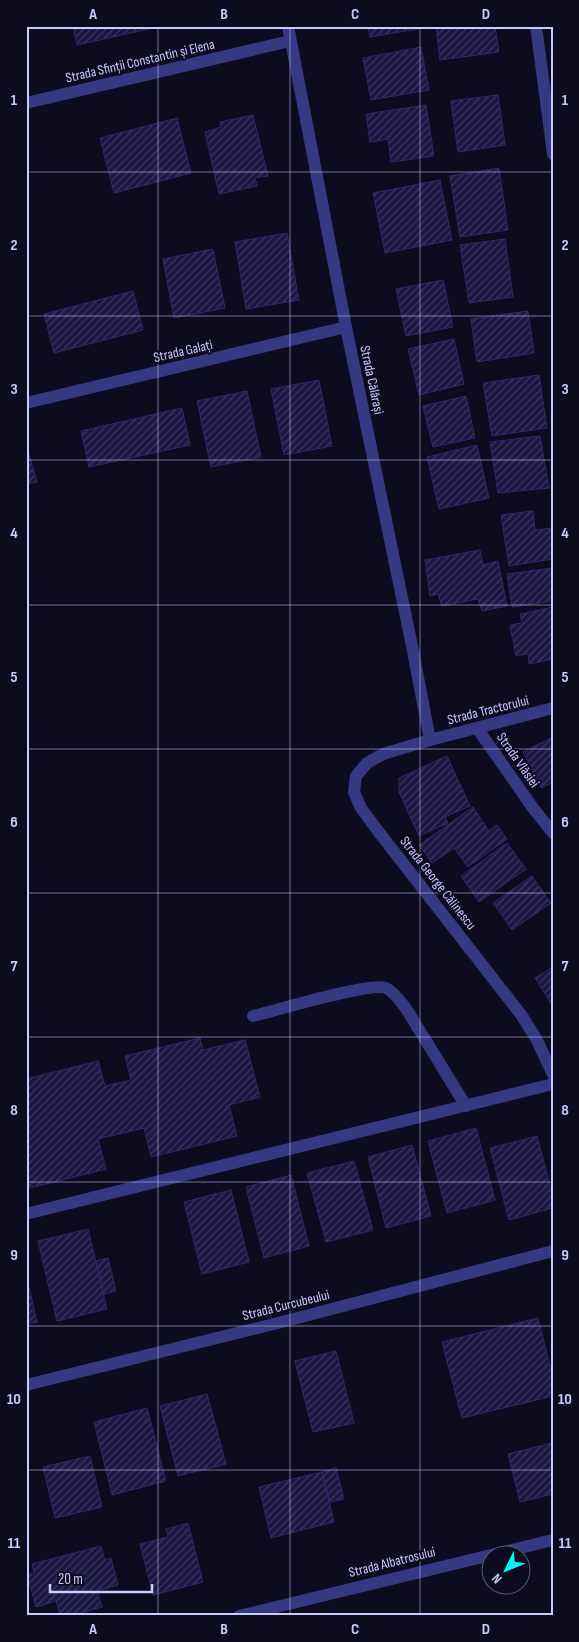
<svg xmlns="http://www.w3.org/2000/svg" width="579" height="1642" font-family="'Sofia Sans Condensed',sans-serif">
<defs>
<pattern id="building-hatch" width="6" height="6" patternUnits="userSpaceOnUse" patternTransform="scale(1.25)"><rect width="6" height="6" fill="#1b1741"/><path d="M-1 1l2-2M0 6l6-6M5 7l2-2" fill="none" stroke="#3b375e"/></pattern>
</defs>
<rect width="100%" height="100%" fill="#0d0b1f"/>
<g fill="url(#building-hatch)" stroke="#2f286e">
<path d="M73 26H162L77 45Z"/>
<path d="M368 26H418V29L370 37Z"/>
<path d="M436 26H495L499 52 440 60Z"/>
<path d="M421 47 429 90 371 100 363 58Z"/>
<path d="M498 95 505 145 458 152 451 101Z"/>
<path d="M426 105 434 156 391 162 388 139 370 142 366 114Z"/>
<path d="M253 115 268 176 255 178 257 186 219 194 205 132 221 127 220 122Z"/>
<path d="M177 118 191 173 114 193 100 138Z"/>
<path d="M499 168 508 230 460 237 450 176Z"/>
<path d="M440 180 452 240 385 253 373 193Z"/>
<path d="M287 233 299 300 246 309 235 242Z"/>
<path d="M505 239 513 297 469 303 460 245Z"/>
<path d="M213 249 225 308 174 318 163 259Z"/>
<path d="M443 280 453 327 406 336 396 289Z"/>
<path d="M133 291 143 330 54 353 44 314Z"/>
<path d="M528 311 534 353 477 362 471 319Z"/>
<path d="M454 339 464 384 419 395 408 349Z"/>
<path d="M539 375 547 428 492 436 483 383Z"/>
<path d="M319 380 332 446 284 455 271 389Z"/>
<path d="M247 391 261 457 211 467 197 401Z"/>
<path d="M466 396 475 438 433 447 423 406Z"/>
<path d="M182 408 190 445 89 467 81 431Z"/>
<path d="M540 436 549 488 498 493 490 442Z"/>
<path d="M26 444 37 482 26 484Z"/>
<path d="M477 445 489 498 439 509 427 457Z"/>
<path d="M533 511 535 530 553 528V559L509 566 501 515Z"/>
<path d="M480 550 483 565 498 561 507 606 482 611 478 599 442 606 438 594 430 596 425 560Z"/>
<path d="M553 568V601L512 607 507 574Z"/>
<path d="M553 607V659L529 664 528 654 516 656 510 625 522 623 520 614Z"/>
<path d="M553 737V782L541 788 523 752Z"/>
<path d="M447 756 470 806 445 817 448 823 419 836 399 792V778Z"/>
<path d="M473 807 489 831 497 825 507 839 468 867 454 848 432 863 419 845Z"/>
<path d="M507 843 526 869 479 902 461 876Z"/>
<path d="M532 876 551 903 512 930 493 903Z"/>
<path d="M553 967V1005H552L535 978Z"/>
<path d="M200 1038 203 1050 245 1040 260 1097 229 1105 237 1136 151 1157 144 1128 98 1139 106 1169 26 1189V1079L98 1061 105 1086 131 1080 125 1056Z"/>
<path d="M476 1128 495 1200 447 1213 428 1141Z"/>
<path d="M537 1136 553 1197V1208L509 1220 490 1148Z"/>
<path d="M412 1145 431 1216 386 1228 368 1157Z"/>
<path d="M354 1161 373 1230 326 1242 307 1173Z"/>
<path d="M291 1175 309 1246 264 1258 246 1187Z"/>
<path d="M231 1190 249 1262 202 1274 184 1202Z"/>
<path d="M88 1229 107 1309 57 1321 38 1241Z"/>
<path d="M108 1258 116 1291 104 1294 96 1261Z"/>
<path d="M26 1274 37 1322 26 1324Z"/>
<path d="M538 1318 553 1378V1396L462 1418 442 1342Z"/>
<path d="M336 1351 354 1423 313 1432 295 1361Z"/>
<path d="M207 1394 226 1464 178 1476 160 1406Z"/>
<path d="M147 1408 166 1481 112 1495 94 1422Z"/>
<path d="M552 1443 553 1494 520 1502 508 1454Z"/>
<path d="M90 1456 102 1507 55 1518 43 1467Z"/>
<path d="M336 1468 344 1499 330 1502 322 1472Z"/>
<path d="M322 1472 334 1522 271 1538 259 1487Z"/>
<path d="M188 1523 203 1582 153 1595 140 1544 168 1537 166 1529Z"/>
<path d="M101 1546 105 1560 111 1558 118 1585 97 1591 102 1607 71 1616H60L56 1601 36 1607 27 1575 34 1573 32 1564Z"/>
</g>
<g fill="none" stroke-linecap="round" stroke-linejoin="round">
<g stroke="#343981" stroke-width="12">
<path d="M288 26 346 327 412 646 430 740"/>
<path d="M536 26 553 154"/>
<path d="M26 103 290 41"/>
<path d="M26 403 346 327"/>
<path d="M553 708 430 740 383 754 367 763 356 776 354 792 361 808 378 831 522 1016 537 1040 553 1075"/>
<path d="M477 728 533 808 553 833"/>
<path d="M253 1016C275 1011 370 982 386 988 394 992 402 1003 407 1010L466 1106"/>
<path d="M26 1214 553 1084"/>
<path d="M26 1385 282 1322 553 1251"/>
<path d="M239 1616 553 1540"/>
</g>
</g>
<path fill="none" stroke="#cbcaff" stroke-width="1" stroke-opacity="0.55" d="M158 26V1616M290 26V1616M420 26V1616M26 172H553M26 316H553M26 460H553M26 605H553M26 749H553M26 893H553M26 1037H553M26 1182H553M26 1326H553M26 1470H553"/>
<g text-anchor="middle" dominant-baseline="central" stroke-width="4" stroke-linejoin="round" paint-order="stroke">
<g font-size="14" fill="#cbcaff" stroke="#0d0b1f">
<text transform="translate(140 61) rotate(-13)">Strada Sfinții Constantin și Elena</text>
<text transform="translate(183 351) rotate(-13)">Strada Galați</text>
<text transform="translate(372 380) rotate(78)">Strada Călărași</text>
<text transform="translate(488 710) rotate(-14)">Strada Tractorului</text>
<text transform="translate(518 760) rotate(55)">Strada Vlăsiei</text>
<text transform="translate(438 883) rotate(52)">Strada George Călinescu</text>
<text transform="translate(286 1305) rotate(-14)">Strada Curcubeului</text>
<text transform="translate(392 1562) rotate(-14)">Strada Albatrosului</text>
</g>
</g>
<rect width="579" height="1642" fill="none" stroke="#0d0b1f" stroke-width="55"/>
<g transform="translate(506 1570) rotate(227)"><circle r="24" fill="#0d0b1f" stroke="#595779"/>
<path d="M0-4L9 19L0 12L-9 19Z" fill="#00f5f5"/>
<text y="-8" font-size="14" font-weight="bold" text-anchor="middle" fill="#cbcaff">N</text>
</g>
<path d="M50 1584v8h102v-8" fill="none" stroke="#cbcaff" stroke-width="2.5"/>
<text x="58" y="1584" font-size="15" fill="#cbcaff" stroke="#0d0b1f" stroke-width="4" paint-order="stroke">20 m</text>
<rect x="28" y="28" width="524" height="1586" fill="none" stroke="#cbcaff" stroke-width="2"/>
<g font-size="16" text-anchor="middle" font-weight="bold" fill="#cbcaff">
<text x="93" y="19">A</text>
<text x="224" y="19">B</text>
<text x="355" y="19">C</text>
<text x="486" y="19">D</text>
<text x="14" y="105">1</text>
<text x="565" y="105">1</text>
<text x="14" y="250">2</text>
<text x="565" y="250">2</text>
<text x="14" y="394">3</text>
<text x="565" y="394">3</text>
<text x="14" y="538">4</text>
<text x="565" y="538">4</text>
<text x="14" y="682">5</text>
<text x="565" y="682">5</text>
<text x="14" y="827">6</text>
<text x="565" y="827">6</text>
<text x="14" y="971">7</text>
<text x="565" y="971">7</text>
<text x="14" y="1115">8</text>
<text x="565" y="1115">8</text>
<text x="14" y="1260">9</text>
<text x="565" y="1260">9</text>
<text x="14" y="1404">10</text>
<text x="565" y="1404">10</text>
<text x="14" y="1548">11</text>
<text x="565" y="1548">11</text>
<text x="93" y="1634">A</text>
<text x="224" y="1634">B</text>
<text x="355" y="1634">C</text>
<text x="486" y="1634">D</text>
</g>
</svg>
